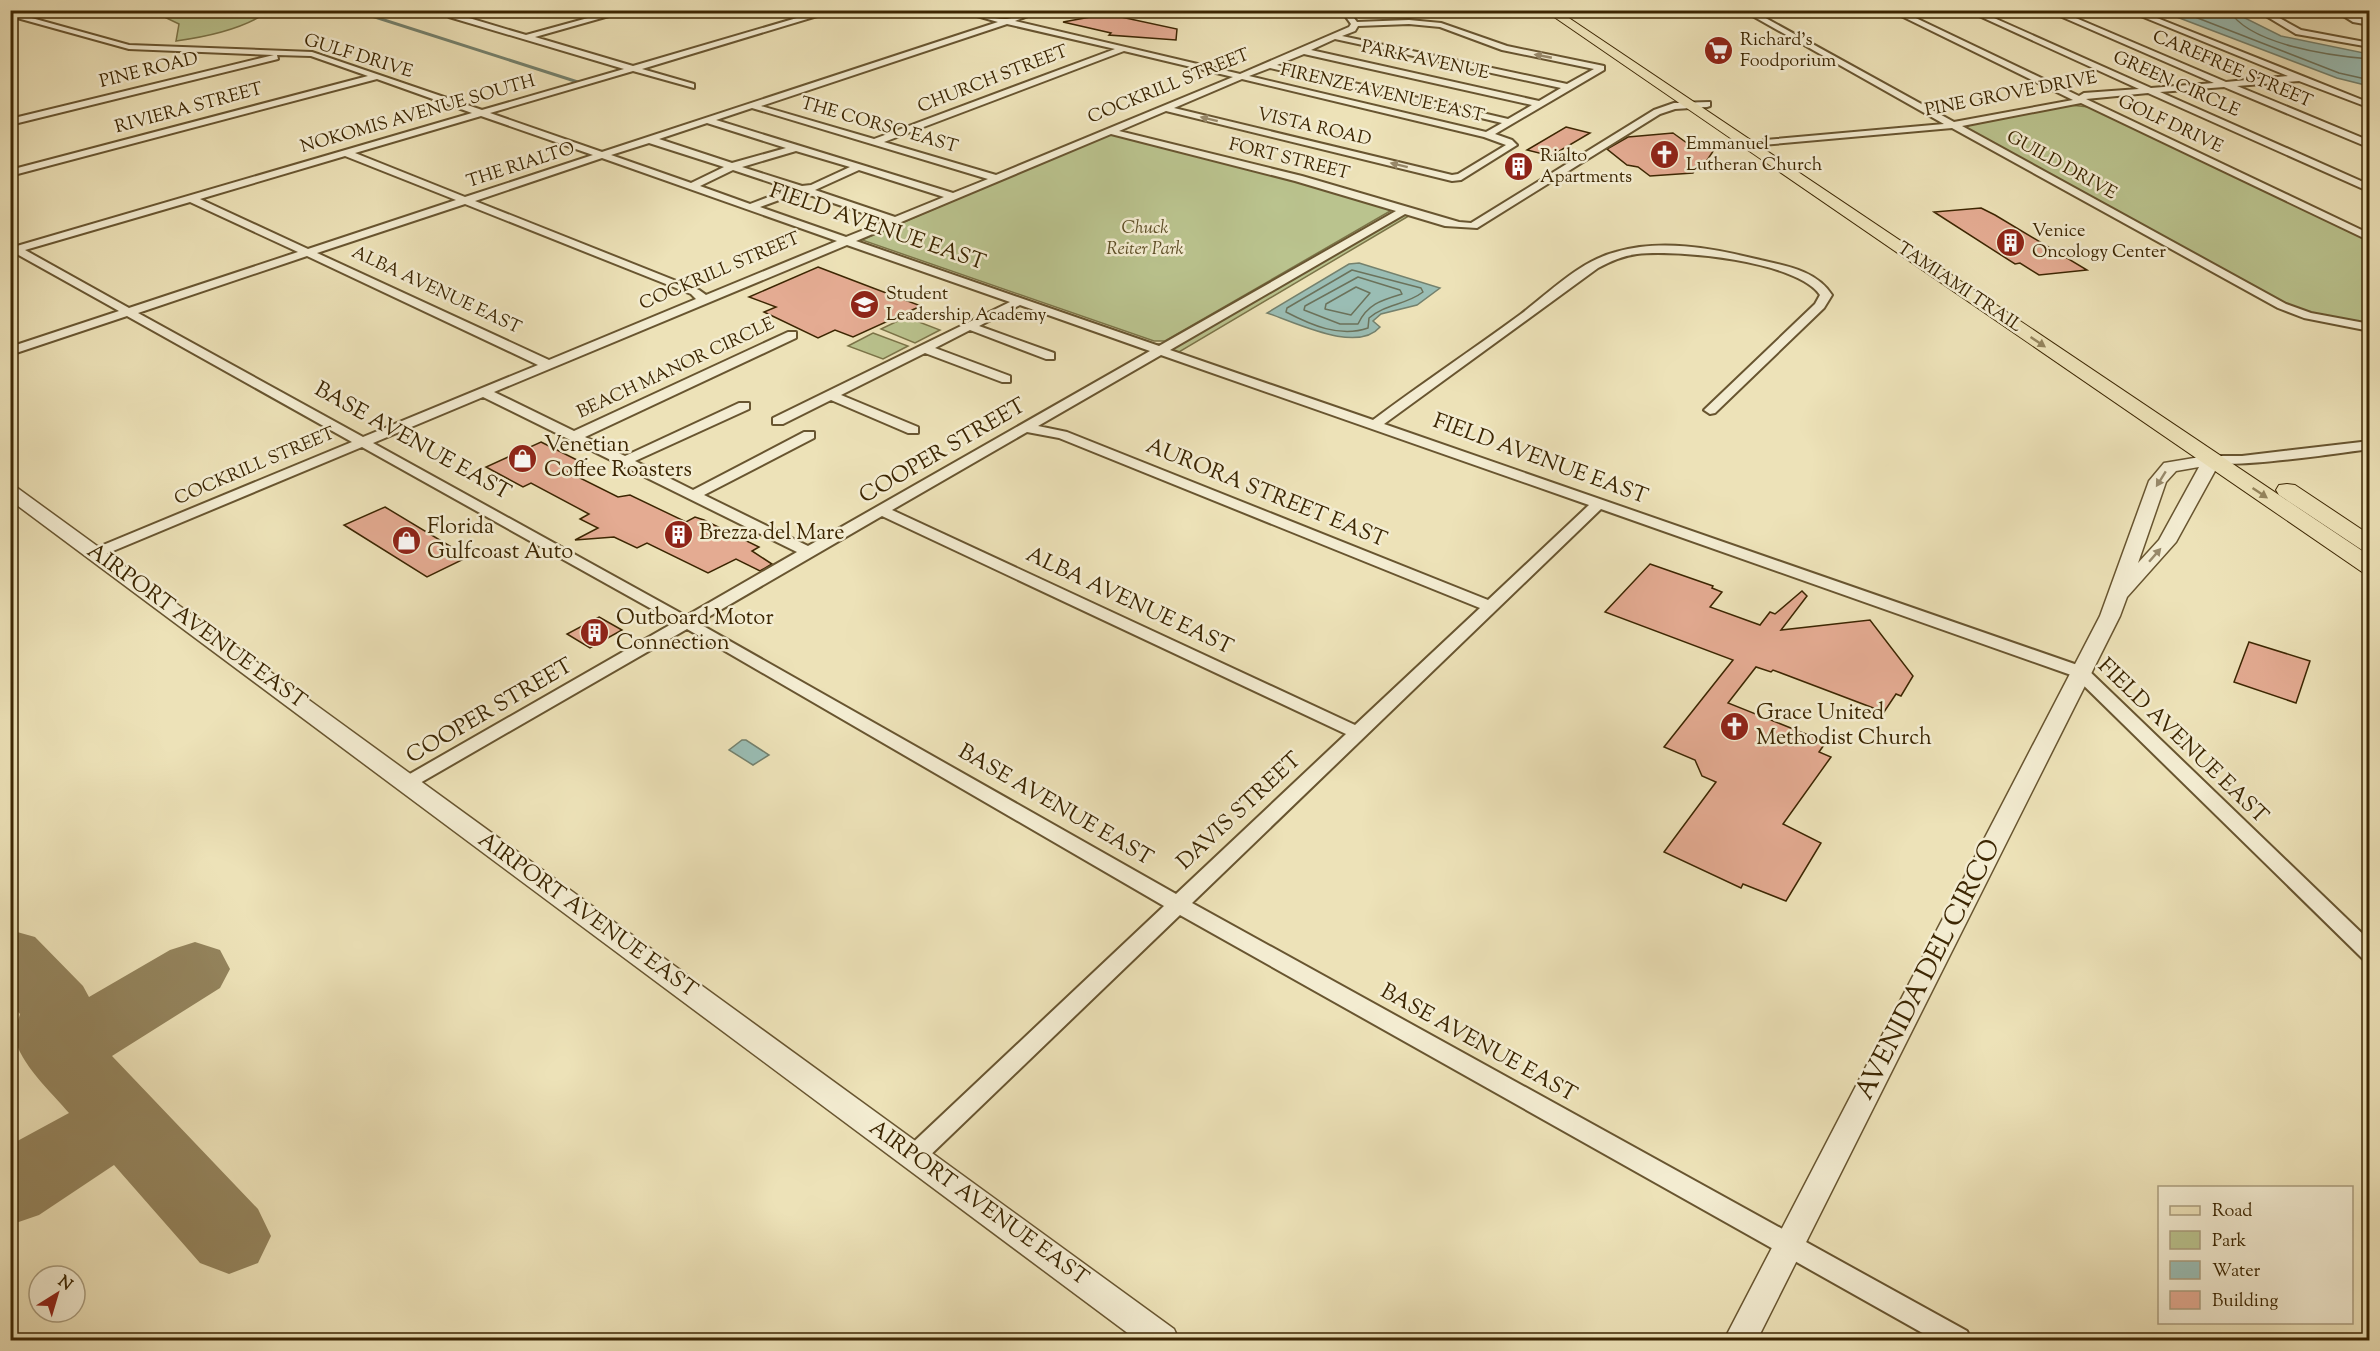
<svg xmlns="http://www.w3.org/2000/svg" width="2380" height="1351" font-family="'Sorts Mill Goudy',serif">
<rect width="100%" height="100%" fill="#ede2b8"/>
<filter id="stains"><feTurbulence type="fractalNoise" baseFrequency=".00333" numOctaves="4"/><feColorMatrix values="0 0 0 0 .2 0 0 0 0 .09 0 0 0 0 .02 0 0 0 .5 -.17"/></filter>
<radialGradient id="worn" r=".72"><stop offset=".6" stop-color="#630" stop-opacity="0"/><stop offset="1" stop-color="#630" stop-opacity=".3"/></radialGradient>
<g fill="#bac38e" stroke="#7b7448" stroke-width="1.5">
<path d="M161 10H269V11C244 29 206 37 176 41L179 24 158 14Z"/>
<path d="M2070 105 2089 107 2369 241V325L2318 315 2290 307 1966 128 1970 125Z"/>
<path d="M1106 135H1117L1372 201 1392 210 1165 341H1154L862 240Z"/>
<path d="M1397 213 1412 214 1174 355 1153 344H1166Z"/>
<path d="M906 317 940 330 915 343 881 329Z"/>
<path d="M873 333 908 346 883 359 848 346Z"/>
</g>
<g fill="#9abdb4" stroke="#74816d" stroke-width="1.5">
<path d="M2161 11H2231L2281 36 2369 54V86L2337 78Z"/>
<path d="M1359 263 1440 288 1417 305 1381 314 1373 321 1380 327C1357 354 1295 322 1267 313L1349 264Z"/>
<path d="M742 740H746L769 755 753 765 729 750Z"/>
</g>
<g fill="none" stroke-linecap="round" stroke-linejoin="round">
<g stroke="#6b725b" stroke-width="1.5">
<path d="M2177 10 2339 73 2370 80"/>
<path d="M2229 10C2249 45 2332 56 2370 59"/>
<path d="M1352 270 1421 288 1423 292C1406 305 1385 304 1369 318L1368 328C1340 338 1311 325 1286 312L1287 308Z"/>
<path d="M1358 277 1400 290 1402 294C1382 300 1367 304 1358 324H1340L1304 310 1305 306Z"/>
<path d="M1356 287 1370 293 1351 315 1325 309 1326 304Z"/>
</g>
<path stroke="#74816d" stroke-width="3" d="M353 10 584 84"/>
<path fill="#94845d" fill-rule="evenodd" d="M10 930 35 937 83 986 89 997 170 950 195 942 220 950 230 969 220 988 112 1056 258 1209 271 1236 258 1263 229 1274 200 1263 114 1165 39 1215 10 1225V1145L69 1113C52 1093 19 1063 15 1037 14 1029 18 1021 20 1014L10 1003Z"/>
</g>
<g fill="#e4ab92" stroke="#3c2602" stroke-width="1.5">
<path d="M1107 14 1177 29 1176 40 1109 35 1111 33 1063 22Z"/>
<path d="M1566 127 1590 133 1551 156 1527 150Z"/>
<path d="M1673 133 1687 143 1703 142 1714 150 1703 166 1698 165 1693 173 1650 176 1638 167 1627 165 1607 149 1628 137Z"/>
<path d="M1981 208 1995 215 2087 270 2039 275 2020 263 2015 264 1934 212Z"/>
<path d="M818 267 873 288 921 306 853 337 835 330 818 338 764 312 776 307 749 297Z"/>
<path d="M541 442 585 464 568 472 618 497 630 495 686 522 695 517 704 520 759 547 752 551 772 564 760 571 736 559 708 573 647 543 637 548 614 537 575 540 598 528 580 519 589 514 531 483 523 487 486 467Z"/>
<path d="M385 507 468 557 427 577 344 525Z"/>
<path d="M1650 564 1713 586 1712 588 1722 592 1710 607 1760 625 1770 612 1775 614 1802 591 1807 596 1781 630 1870 620 1913 676 1901 696 1896 694 1884 712 1773 670 1771 672 1756 667 1728 703 1826 742 1819 752 1831 757 1783 824 1821 843 1786 901 1743 884 1741 888 1664 852 1716 782 1702 776 1695 760 1664 747 1733 660 1605 612Z"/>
<path d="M599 617 622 630 590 648 567 634Z"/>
<path d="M2249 642 2310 661 2296 703 2234 682Z"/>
</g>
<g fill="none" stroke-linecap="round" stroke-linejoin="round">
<defs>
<g id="minor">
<path d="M455 10H465L459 15 526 35 617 10H630L535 37 633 66 824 10H837L642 69 694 84V88L633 71 490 113 602 152 998 22 956 10C972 10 993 20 1007 19 1020 17 1031 10 1044 10L1015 21 1240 74 1349 27 1351 24 1341 10H1348L1357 22 1409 20 1441 23 1507 46 1604 66V70L1495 134 1512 140 1517 145 1461 180 1452 181 1166 111 1119 131 1302 176 1459 222 1471 223 1654 110 1674 103 1710 102V106L1707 107 1675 109 1660 114 1477 228 1445 226 1405 214 1170 350 1373 420C1421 384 1472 350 1521 314 1550 292 1580 261 1616 252 1661 239 1711 248 1756 259 1784 266 1815 269 1832 295L1824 308 1715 413 1710 414 1704 410 1815 304 1820 295C1798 261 1676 249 1637 254 1622 256 1611 261 1598 268L1384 424 2086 668 2370 941V962L2363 959 2074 676 1601 509 1192 903 1967 1331 1971 1340H1935L1180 915 922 1163 914 1166 906 1163 902 1156 906 1149 1164 906 687 629 413 787H401L398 783 401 779 675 622 362 447 101 556H91L89 553 91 550 352 442 127 316 10 355V347L119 311 15 253 10 254V248L472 113 377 79 10 176V170L368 76 311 56 277 55 278 59 10 125V119L274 55 129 49 10 16V12L129 45 312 52 482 110 624 69 449 17V13ZM1007 24 1115 49 874 139 761 106ZM1409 24 1440 27 1502 50 1594 69 1567 84 1342 36 1355 31 1358 26ZM1335 39 1561 88 1539 101 1311 50ZM1124 51 1233 77 996 175 884 142ZM1304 54 1532 105 1508 119 1277 65ZM1270 68 1502 123 1486 132 1249 76ZM1242 79 1484 137 1506 145 1458 174 1452 175 1174 108ZM752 108 988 179 953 193 716 120ZM481 116 593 155 465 197 355 153ZM707 123 786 148 732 163 659 139ZM1111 134 1295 181 1396 211 1159 346 856 241ZM649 143 724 167 691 183 611 155ZM796 151 850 167 811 185 802 186 742 167ZM345 156 456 200 308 249 200 199ZM602 158 837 241 706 295 699 290 475 201ZM733 170 790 189 750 204 700 186ZM859 170 944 197 895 217 815 190ZM801 192 886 221 846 237 760 207ZM190 202 298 252 129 308 25 250ZM465 204 691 294 696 299 549 360 317 253ZM847 245 1010 302 773 418V424H783L831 400 908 433H918V427L841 395 925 353 1002 382H1010V376L935 348 970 330 1046 359H1054V353L979 326 1020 305 1150 351 808 546 704 495 814 438V432H804L693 490 635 461 749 409V403H739L625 456 585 437 796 338V332H788L574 431 494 392ZM307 256 538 365 363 437 138 313ZM1161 355 1589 505 1488 600 1067 432 1038 426ZM483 397 797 552 686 616 373 443ZM1027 432 1059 438 1480 608 1355 725 892 510ZM882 516 1346 734 1176 894 698 623Z"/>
<path d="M1742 10H1751L1954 122 2073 100 1889 10H1899L2079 96 2084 93 2139 89 1966 10H1976L2151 88 2214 83 2046 10H2057L2226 82 2288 76 2126 10H2137L2370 103V108L2299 81 2237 86 2370 141V148L2224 87 2160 92 2370 185V192L2148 93 2086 99 2370 234V241L2081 103 1962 126 2286 304 2311 313 2370 324V331L2304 318 2278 308 1952 128 1762 145V141L1765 140 1944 124Z"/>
<path d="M2256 10H2265L2301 30 2370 43V47L2296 34Z"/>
<path d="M2334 10H2344L2370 21V25L2353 22Z"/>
<path d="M2370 441V449C2346 452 2217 472 2205 460L2212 456H2242Z"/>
</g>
<g id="tertiary">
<path d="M2212 455 2221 460 2176 542 2127 597 2120 616 1757 1340H1724L2100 616 2149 481 2164 463ZM2199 467 2159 540 2138 563 2166 482 2176 471Z"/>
<path d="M10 486 16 487 1174 1329 1179 1340H1137L10 500Z"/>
</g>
<g id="primary">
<path d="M1544 10H1557L2370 556V574L2362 572Z"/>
<path d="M2287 484 2295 485 2370 535V552L2362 550 2279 495 2276 490 2279 485Z"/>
</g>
</defs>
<use href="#minor" stroke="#685530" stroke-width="4"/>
<use href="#tertiary" stroke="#685530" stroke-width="3"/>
<use href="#primary" stroke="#3c2602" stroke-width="2"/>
<use href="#minor" fill="#f3ecd1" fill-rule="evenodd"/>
<use href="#tertiary" fill="#f3ecd1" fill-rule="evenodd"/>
<use href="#primary" fill="#ede2b8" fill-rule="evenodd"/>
</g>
<defs><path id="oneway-solid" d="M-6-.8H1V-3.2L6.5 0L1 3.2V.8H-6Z" transform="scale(1.5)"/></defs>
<g fill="#98896a">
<use href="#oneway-solid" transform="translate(1543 56) rotate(-169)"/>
<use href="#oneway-solid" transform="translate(1209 119) rotate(-166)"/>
<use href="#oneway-solid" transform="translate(1399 165) rotate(-166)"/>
<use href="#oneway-solid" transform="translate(2161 479) rotate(122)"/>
<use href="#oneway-solid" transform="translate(2155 555) rotate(-49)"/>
</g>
<g fill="#94845d">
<use href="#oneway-solid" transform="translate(2038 342) rotate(34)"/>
<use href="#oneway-solid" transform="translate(2260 493) rotate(34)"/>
</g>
<defs>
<symbol id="supermarket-disc" viewBox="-11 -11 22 22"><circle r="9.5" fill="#8f2418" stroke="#f3ecd1"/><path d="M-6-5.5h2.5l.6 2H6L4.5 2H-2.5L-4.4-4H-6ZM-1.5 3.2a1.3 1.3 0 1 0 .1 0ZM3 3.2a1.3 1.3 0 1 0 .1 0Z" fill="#fff"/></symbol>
<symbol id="church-disc" viewBox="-11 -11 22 22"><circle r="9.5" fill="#8f2418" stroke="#f3ecd1"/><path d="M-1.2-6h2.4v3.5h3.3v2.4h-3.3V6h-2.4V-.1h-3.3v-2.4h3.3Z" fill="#fff"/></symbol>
<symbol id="building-disc" viewBox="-11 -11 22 22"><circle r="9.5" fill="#8f2418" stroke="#f3ecd1"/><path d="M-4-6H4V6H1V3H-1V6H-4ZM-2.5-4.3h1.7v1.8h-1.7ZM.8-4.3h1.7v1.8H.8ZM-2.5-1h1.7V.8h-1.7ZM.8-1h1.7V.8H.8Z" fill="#fff"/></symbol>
<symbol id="school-disc" viewBox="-11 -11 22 22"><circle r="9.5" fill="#8f2418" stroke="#f3ecd1"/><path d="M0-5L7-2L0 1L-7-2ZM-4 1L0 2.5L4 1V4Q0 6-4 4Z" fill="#fff"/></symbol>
<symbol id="shop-disc" viewBox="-11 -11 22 22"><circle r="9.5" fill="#8f2418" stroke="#f3ecd1"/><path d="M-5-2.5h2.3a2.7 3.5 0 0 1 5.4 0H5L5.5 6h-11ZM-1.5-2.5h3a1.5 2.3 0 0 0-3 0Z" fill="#fff"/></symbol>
</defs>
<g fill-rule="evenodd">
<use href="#supermarket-disc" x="1702" y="34" width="33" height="33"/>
<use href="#church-disc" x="1648" y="138" width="33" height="33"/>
<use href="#building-disc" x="1502" y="150" width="33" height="33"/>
<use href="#building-disc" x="1994" y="226" width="33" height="33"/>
<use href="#school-disc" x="848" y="288" width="33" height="33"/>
<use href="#shop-disc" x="506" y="442" width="33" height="33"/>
<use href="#building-disc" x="662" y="518" width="33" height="33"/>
<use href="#shop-disc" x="390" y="524" width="33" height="33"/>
<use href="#building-disc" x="578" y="616" width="33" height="33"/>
<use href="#church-disc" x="1718" y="710" width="33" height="33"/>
</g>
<g text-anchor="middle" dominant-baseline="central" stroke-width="5" stroke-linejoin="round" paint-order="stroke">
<g font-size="18" fill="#3c2602" stroke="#f3ecd1" text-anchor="start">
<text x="1740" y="41">Richard's<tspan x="1740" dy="21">Foodporium</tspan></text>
<text x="1686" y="145">Emmanuel<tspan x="1686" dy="21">Lutheran Church</tspan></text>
<text x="1540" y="157">Rialto<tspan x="1540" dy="21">Apartments</tspan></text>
<text x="2032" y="232">Venice<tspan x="2032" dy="21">Oncology Center</tspan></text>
<text x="886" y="295">Student<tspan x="886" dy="21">Leadership Academy</tspan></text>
</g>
<g font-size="18" fill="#3c2602" stroke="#f3ecd1">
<text transform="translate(358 57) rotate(17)">GULF DRIVE</text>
<text transform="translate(1425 61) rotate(12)">PARK AVENUE</text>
<text transform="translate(2232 70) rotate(23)">CAREFREE STREET</text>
<text transform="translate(149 71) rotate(-14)">PINE ROAD</text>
<text transform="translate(993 80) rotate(-21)">CHURCH STREET</text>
<text transform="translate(2176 85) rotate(24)">GREEN CIRCLE</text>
<text transform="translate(1169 87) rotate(-22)">COCKRILL STREET</text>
<text transform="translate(1382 94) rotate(13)">FIRENZE AVENUE EAST</text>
<text transform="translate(2011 95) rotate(-11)">PINE GROVE DRIVE</text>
<text transform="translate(189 109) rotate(-15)">RIVIERA STREET</text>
<text transform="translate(418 115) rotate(-16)">NOKOMIS AVENUE SOUTH</text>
<text transform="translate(2170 125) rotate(25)">GOLF DRIVE</text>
<text transform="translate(879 126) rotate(16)">THE CORSO EAST</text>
<text transform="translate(1314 128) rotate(13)">VISTA ROAD</text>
<text transform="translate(1289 160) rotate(14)">FORT STREET</text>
<text transform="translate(521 166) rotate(-18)">THE RIALTO</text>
<text transform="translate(2061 166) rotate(29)">GUILD DRIVE</text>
<text transform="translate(720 272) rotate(-23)">COCKRILL STREET</text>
<text transform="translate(1959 288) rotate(34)">TAMIAMI TRAIL</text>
<text transform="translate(436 291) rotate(25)">ALBA AVENUE EAST</text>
<text transform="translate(676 369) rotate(-25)">BEACH MANOR CIRCLE</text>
<text transform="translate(255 467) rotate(-23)">COCKRILL STREET</text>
</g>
<g font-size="18" font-style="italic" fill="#5c4d25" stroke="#f3ecd1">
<text x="1145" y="229">Chuck<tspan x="1145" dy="21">Reiter Park</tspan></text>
</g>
<g font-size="22" fill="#3c2602" stroke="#f3ecd1">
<text transform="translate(877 228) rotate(19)">FIELD AVENUE EAST</text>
<text transform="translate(412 442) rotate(29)">BASE AVENUE EAST</text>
<text transform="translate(943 452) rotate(-30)">COOPER STREET</text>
<text transform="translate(1540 460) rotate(20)">FIELD AVENUE EAST</text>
<text transform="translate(1266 494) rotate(22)">AURORA STREET EAST</text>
<text transform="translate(1129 602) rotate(25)">ALBA AVENUE EAST</text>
<text transform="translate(196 627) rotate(36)">AIRPORT AVENUE EAST</text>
<text transform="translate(490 712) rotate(-30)">COOPER STREET</text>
<text transform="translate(2182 742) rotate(44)">FIELD AVENUE EAST</text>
<text transform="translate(1055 806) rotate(30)">BASE AVENUE EAST</text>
<text transform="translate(1240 812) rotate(-43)">DAVIS STREET</text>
<text transform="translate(587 916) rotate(36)">AIRPORT AVENUE EAST</text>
<text transform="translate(1478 1044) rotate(29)">BASE AVENUE EAST</text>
<text transform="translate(978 1204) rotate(36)">AIRPORT AVENUE EAST</text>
</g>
<g font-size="22" fill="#3c2602" stroke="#f3ecd1" text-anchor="start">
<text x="544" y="446">Venetian<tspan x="544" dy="25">Coffee Roasters</tspan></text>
<text x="427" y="528">Florida<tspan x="427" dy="25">Gulfcoast Auto</tspan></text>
<text x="699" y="534">Brezza del Mare</text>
<text x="616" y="619">Outboard Motor<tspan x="616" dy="25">Connection</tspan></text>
<text x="1756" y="714">Grace United<tspan x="1756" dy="25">Methodist Church</tspan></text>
</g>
<g font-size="27" fill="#3c2602" stroke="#f3ecd1">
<text transform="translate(1929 970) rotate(-63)">AVENIDA DEL CIRCO</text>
</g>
</g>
<rect width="2380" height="1351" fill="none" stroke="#ede2b8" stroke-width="36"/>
<rect x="12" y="12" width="2356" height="1327" fill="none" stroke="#3c2602" stroke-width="3"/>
<rect x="18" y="18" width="2344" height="1315" fill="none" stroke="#3c2602" stroke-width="1.5"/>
<rect x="2158" y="1186" width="195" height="138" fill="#f3ecd1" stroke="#aa9d7e" stroke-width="1.5"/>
<rect x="2170" y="1206" width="30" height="9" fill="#ede2b8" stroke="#aa9d7e" stroke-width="1.5"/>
<text x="2212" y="1216" font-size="18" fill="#3c2602">Road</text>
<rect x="2170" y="1231" width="30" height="18" fill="#bac38e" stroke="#aa9d7e" stroke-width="1.5"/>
<text x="2212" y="1246" font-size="18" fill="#3c2602">Park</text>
<rect x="2170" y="1261" width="30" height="18" fill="#9abdb4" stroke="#aa9d7e" stroke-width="1.5"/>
<text x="2212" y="1276" font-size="18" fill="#3c2602">Water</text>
<rect x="2170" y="1291" width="30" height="18" fill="#e4ab92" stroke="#aa9d7e" stroke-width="1.5"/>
<text x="2212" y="1306" font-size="18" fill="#3c2602">Building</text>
<g transform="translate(57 1294) rotate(37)"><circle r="28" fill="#f3ecd1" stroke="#aa9d7e" stroke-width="1.5"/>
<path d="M0-4.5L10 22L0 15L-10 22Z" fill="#8f2418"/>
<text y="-9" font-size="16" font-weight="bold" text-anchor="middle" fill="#3c2602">N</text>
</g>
<rect width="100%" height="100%" filter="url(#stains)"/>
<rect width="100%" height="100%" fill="url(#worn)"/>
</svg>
